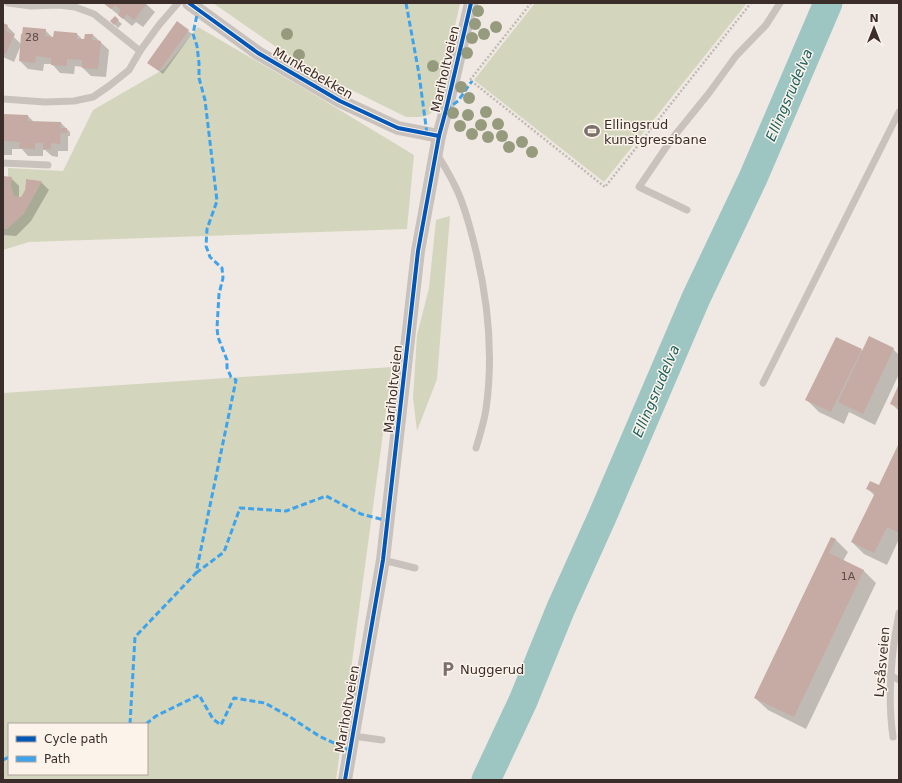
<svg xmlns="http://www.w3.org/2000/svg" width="902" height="783" font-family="'DejaVu Sans',sans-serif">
<rect width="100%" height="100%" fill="#f0e9e3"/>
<g fill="#d3d6bc" fill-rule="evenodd">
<path d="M213 3H460L438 105C428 119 423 117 406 117L305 67Z"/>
<path d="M535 3H747L604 182 474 80Z"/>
<path d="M198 27 310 92 414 155 407 229 29 242 3 250V228L7 229 24 213 42 181 26 179 25 190 21 197 14 196 8 177V168L63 171 93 110 164 69Z"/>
<path d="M450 216 437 379 417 431 413 398 417 335 429 288 436 220Z"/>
<path d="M392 367 336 780H3V393ZM9 724H147V774H9Z"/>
</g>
<g fill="#0003">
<path d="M104 3H145L155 12 143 27 136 22 132 26Z"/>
<path d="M115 18 122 24 118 28 111 21Z"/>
<path d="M3 24 7 26 15 34 14 37 21 44 45 30 53 38 77 34 83 40 93 35 109 50 106 77 91 76 82 67 75 66 74 74 60 73 52 64H44L43 71 28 69 20 61 21 45 14 62 3 57Z"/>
<path d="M188 31 192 34 163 74 152 66Z"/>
<path d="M3 115 28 116 34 122 61 123 70 132V136H68V151H58V157L52 156 45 150H43V156H28L22 149H12V155H3Z"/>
<path d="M3 177 11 178 19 186V197L22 198 41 182 49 190 31 221 16 236 3 235Z"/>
<path d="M893 349 899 355V374L875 425 849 412 844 424 819 412 807 400 861 350 863 352Z"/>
<path d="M899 387V411L891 403Z"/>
<path d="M899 445V539L887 565 864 554 852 542 875 496 868 489 879 486Z"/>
<path d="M831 538 836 540 848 552 843 561 864 571 876 583 806 729 768 710 755 698Z"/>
</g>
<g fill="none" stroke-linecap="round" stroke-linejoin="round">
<path stroke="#9dc5c1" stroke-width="29" d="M486 780 523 701 561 608 602 517 696 298 753 178 828 3"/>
</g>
<g fill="#c5aba3">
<path d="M103 3H147L134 20 127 14 123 19 118 15 121 10 115 5 111 9Z"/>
<path d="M115 16 119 20 114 25 110 21Z"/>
<path d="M177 21 189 30 159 71 147 63Z"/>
<path d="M3 23 8 25 6 31 14 35 6 54 3 53Z"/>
<path d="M23 27 46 29 45 36 53 37 54 31 77 33V39H84L85 34H93L92 40 101 41 98 69 82 68V60L67 59V66L51 65V58L36 56 35 63 19 61 21 34H22Z"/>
<path d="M3 114 28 115V121L61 122 60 144 51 143V149H43V143H35V149L19 148 20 142 4 141V147H3Z"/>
<rect x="61" y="128" width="6" height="5"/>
<path d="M3 176 12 177 11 186 14 196 21 197 25 190 26 179 42 181 24 213 7 229 3 228Z"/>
<path d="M869 336 894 348 863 414 838 402Z"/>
<path d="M836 337 862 349 831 412 805 400Z"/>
<path d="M899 384V408L890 404Z"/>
<path d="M899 443V533L887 527 874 553 851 542 875 493 866 489 870 481 879 485Z"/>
<path d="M831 537 836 539 829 553 864 570 794 717 754 698Z"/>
</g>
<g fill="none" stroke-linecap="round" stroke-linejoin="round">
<path stroke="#c2b9b4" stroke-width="2.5" stroke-dasharray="2 2" stroke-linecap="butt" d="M531 3 470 80 605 187 751 3"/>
<g stroke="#c9c1bc" stroke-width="7">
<path d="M8 3 31 6 59 5 75 7 94 14 140 51"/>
<path d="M3 99 45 102 74 101 93 97 109 86 129 70 140 51 159 25 178 3"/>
<path d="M437 154C443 164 450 175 455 186 464 203 469 224 474 243 488 298 494 353 486 409 484 422 480 435 476 448"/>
<path d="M3 163 48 165"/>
<path d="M687 210 639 187 671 140 709 93 736 56 766 25 780 3"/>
<path d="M763 383 899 112"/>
<path d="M383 560 415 568"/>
<path d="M890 675 899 680"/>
<path d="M353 736 382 740"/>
<path d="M893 737C887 695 891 654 899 613"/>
</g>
<g stroke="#c9c1bc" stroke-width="14">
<path d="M189 3 258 53 340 101 398 128 439 136"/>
<path d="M345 780 383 560 418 251 439 136 446 110 471 3"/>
</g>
<g stroke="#3fa3eb" stroke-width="3" stroke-dasharray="6 3" stroke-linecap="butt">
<path d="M406 3 419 74 427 134"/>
<path d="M446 110 458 101 472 81"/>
<path d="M196 573 224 552 240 508 286 511 326 496 361 514 388 521"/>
<path d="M130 724 135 637 196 573 236 380 231 377 227 368V360L218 337 217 328 219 294 223 278 222 268 210 257 206 246 207 229 217 201 205 100 199 78V63L197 46 193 34 198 10"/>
<path d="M146 724 156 716 199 695 213 719 221 725 234 698 265 703 290 717 319 736 351 751"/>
<path d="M3 760 9 757"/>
</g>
<defs>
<g id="cycleway">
<path d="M189 3 258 53 340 101 398 128 439 136"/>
<path d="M345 780 383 560 418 251 439 136 446 110 471 3"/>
</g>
</defs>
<use href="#cycleway" stroke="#fcf3eb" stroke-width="6"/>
<use href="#cycleway" stroke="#0057b8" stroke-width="4"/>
</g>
<g fill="#979b7d">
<circle cx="478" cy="11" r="6"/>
<circle cx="475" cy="24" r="6"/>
<circle cx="496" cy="27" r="6"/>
<circle cx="287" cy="34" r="6"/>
<circle cx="484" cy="34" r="6"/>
<circle cx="472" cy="38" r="6"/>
<circle cx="467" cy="53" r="6"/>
<circle cx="299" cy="55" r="6"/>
<circle cx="433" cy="66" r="6"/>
<circle cx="461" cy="87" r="6"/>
<circle cx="469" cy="98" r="6"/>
<circle cx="486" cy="112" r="6"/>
<circle cx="453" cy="113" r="6"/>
<circle cx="468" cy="115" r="6"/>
<circle cx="498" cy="124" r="6"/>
<circle cx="481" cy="125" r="6"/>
<circle cx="460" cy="126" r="6"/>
<circle cx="472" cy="134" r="6"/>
<circle cx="502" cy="136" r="6"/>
<circle cx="488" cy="137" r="6"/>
<circle cx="522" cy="142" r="6"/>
<circle cx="509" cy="147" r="6"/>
<circle cx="532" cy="152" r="6"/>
</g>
<defs>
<symbol id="stadium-bare" viewBox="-9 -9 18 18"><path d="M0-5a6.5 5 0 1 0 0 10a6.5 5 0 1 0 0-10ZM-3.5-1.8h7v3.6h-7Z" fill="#7a6f6a" stroke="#fcf3eb" stroke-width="2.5" paint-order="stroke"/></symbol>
<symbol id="parking-bare" viewBox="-9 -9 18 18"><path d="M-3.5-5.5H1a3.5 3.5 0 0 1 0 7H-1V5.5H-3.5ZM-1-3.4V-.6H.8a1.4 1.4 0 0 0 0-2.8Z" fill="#7a6f6a" stroke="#fcf3eb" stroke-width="2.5" paint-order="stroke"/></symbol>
</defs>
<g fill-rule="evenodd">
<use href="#stadium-bare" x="581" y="120" width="22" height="22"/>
<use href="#parking-bare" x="437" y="658" width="22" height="22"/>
</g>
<g text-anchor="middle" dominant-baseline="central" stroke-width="3" stroke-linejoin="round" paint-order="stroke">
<g font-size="11" fill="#5e4c48">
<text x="32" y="37">28</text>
<text x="848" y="576">1A</text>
</g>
<g font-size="13" fill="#3b2d29" stroke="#fcf3eb">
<text transform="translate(445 69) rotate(-77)">Mariholtveien</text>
<text transform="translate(313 73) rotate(30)">Munkebekken</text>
<text transform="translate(393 389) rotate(-84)">Mariholtveien</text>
<text transform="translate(882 662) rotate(-85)">Lysåsveien</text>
<text transform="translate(347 709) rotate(-80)">Mariholtveien</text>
</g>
<g font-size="13" fill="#3b2d29" stroke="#fcf3eb" text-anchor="start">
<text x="604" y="124">Ellingsrud<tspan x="604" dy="15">kunstgressbane</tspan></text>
<text x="460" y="669">Nuggerud</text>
</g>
<g font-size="14" font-style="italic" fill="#1a6160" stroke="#fcf3eb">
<text transform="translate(789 95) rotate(-67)">Ellingsrudelva</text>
<text transform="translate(656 391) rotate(-67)">Ellingsrudelva</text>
</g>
</g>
<rect width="902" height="783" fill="none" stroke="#3b2d29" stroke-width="8"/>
<rect x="8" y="723" width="140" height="52" fill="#fcf3eb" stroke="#afa49d"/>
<rect x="16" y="736" width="20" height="6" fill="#0057b8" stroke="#afa49d"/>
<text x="44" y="743" font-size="12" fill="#3b2d29">Cycle path</text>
<rect x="16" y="756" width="20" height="6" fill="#3fa3eb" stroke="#afa49d"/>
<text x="44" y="763" font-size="12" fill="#3b2d29">Path</text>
<g transform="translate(874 28)" stroke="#fcf3eb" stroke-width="3" paint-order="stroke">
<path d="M0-3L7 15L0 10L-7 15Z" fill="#3b2d29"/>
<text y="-6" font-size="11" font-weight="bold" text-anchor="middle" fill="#3b2d29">N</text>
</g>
</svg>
